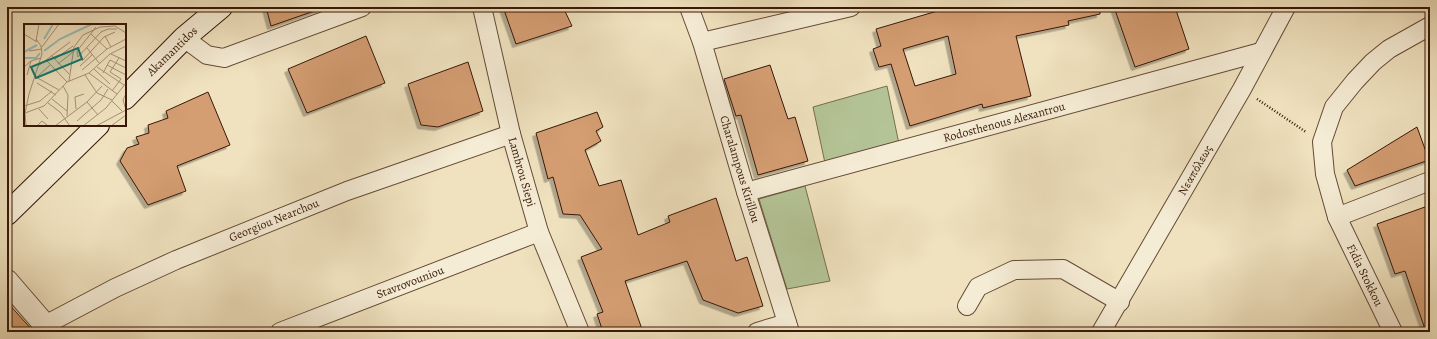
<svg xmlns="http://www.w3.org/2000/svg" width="1437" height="339" font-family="Alegreya,serif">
<defs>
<filter id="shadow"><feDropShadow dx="-3.5" dy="3.5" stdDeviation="0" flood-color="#0004"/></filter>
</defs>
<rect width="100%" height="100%" fill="#f0e2bf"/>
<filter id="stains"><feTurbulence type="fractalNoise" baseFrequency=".005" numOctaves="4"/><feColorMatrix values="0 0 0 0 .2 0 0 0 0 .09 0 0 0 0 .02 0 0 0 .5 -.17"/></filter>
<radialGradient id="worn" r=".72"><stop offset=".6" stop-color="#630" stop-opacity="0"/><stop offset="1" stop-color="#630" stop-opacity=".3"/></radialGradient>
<g fill="#b4c496" stroke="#766e4e">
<path d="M887 86 899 144 825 163 813 107Z"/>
<path d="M805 186 830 281 787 289 759 199Z"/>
</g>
<g fill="#d49d72" stroke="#371707" fill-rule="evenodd" filter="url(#shadow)">
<path d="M266 7H320V9L271 26Z"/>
<path d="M503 7H563L572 26 516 44Z"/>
<path d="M951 7H1100V14L1068 21 1069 25 1016 36 1031 96 983 108 982 104 910 126 891 64 879 67 873 49 881 46 876 29ZM948 36 956 74 915 86 903 49Z"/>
<path d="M1114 7H1175L1189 49 1135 67Z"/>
<path d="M366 36 385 83 307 113 288 69Z"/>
<path d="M468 62 483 111 438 127 421 125 408 84Z"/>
<path d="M770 65 788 119 795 117 808 161 758 175 741 115 736 116 724 79Z"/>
<path d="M208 92 230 145 177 166 186 191 148 205 120 161 127 148 139 144 136 137 149 133 148 125 168 118 166 111Z"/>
<path d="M597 112 603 127 596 131 601 141 585 150 599 186 621 180 638 235 670 222 668 216 716 198 736 261 747 257 763 306 738 313 703 300 687 261 625 281 643 332H603L597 314 603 312 581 257 602 249 580 215 563 214 553 177 548 179 536 133Z"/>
<path d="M1417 127 1429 160 1355 186 1347 170Z"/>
<path d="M1425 207 1430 220V332H1426L1405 271 1395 274 1377 224Z"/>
<path d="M7 302 34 332H7Z"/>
</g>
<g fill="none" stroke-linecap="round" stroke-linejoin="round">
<defs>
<g id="minor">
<path d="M482 7 511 134 539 232 580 332"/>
<path d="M689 7 702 42 746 192 790 332"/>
<path d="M184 38 207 55 224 58 362 7"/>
<path d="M702 42 851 7"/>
<path d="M746 192 1261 52"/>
<path d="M1337 217 1430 181"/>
<path d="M967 306 978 287 1014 270 1063 269 1120 302"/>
<path d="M45 325 115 288 176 260 347 191 511 134"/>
<path d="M280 332 539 232"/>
<path d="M757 332 787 323"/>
<path d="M1101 332 1242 89 1286 7"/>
<path d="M1393 332 1337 217 1325 174 1322 142 1334 107 1355 81 1373 62 1389 49 1430 26"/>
</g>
<path id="tertiary" d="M7 281 51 332"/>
<g id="secondary">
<path d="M125 98 184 38 221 7"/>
<path d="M7 214 98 125"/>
</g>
</defs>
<use href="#minor" stroke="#654a35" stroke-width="20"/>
<use href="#tertiary" stroke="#654a35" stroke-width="24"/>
<use href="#secondary" stroke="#371707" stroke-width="24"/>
<path stroke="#371707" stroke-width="2.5" stroke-dasharray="1 2" stroke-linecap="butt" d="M1257 99 1306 132"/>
<use href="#minor" stroke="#f5ecd5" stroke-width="18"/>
<use href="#tertiary" stroke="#f5ecd5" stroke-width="22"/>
<use href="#secondary" stroke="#f5ecd5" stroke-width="22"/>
</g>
<g text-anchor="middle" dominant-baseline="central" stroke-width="3.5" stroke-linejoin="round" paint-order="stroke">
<g font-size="12" fill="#371707" stroke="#f5ecd5">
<text transform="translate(172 51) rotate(-44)">Akamantidos</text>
<text transform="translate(1004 122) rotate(-15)">Rodosthenous Alexantrou</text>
<text transform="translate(740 169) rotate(73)">Charalampous Kirillou</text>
<text transform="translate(1195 170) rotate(-60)">Νεαπόλεως</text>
<text transform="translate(522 172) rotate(74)">Lambrou Siepi</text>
<text transform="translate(274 220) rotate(-22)">Georgiou Nearchou</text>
<text transform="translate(1365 275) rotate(64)">Fidia Stokkou</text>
<text transform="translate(410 282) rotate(-21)">Stavrovouniou</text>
</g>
</g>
<g transform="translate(24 24)">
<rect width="102" height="102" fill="#f0e2bf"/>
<path fill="none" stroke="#9bbdb6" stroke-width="2" d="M20 15 29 0M20 27 36 15 68 0M0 28 13 21M0 34H12L16 29"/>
<path fill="none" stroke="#a69175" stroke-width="1" d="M0 10 13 18M67 10 83 25M81 12 87 23M12 17 15 0M18 23 35 0M63 24 76 40M5 27 18 25M87 30 102 37M27 31 45 50M54 33 77 8 84 5H93M54 33 53 27 72 3M31 35 49 22M22 36 43 58M58 37 80 13 91 8M34 40 49 28M83 41 102 51M14 42 46 18M56 42 68 31M0 43 7 37 17 34M73 43 100 61M70 45 86 60M58 46 83 25 102 15M65 49 93 70M79 49 86 36 102 44M3 51 7 37M61 51 73 69 88 76M10 52 35 66M13 53 26 41M45 57 50 23 59 11 76 3 91 2 102 9M13 59 32 71M39 62 44 71 43 92M88 67 97 55 86 48 95 34M28 75 43 87M88 77 98 87M63 78 74 91M24 79 36 88 46 102M0 82 16 77 28 67M15 85 24 95M52 85 51 73 60 70M102 86 99 76 102 70M1 89 20 82 43 58 65 49 86 30 102 22M53 97 77 76 84 65M2 102 1 89 5 70 18 30 17 22 12 15M13 102 18 97 23 101M31 102 63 78 78 62M59 102 82 84 102 59M72 102 102 86M87 102 102 91"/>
<path fill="#0f766e" fill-opacity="0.15" stroke="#0f766e" stroke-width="2" d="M54 24 58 35 12 54 7 43Z"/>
<rect width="102" height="102" fill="none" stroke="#371707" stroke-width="2"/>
</g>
<rect width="1437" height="339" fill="none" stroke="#f0e2bf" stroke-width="24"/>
<rect x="8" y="8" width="1421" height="323" fill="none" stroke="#371707" stroke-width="2"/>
<rect x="12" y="12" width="1413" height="315" fill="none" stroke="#371707"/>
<rect width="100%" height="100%" filter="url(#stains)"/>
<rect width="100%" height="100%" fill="url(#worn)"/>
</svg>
